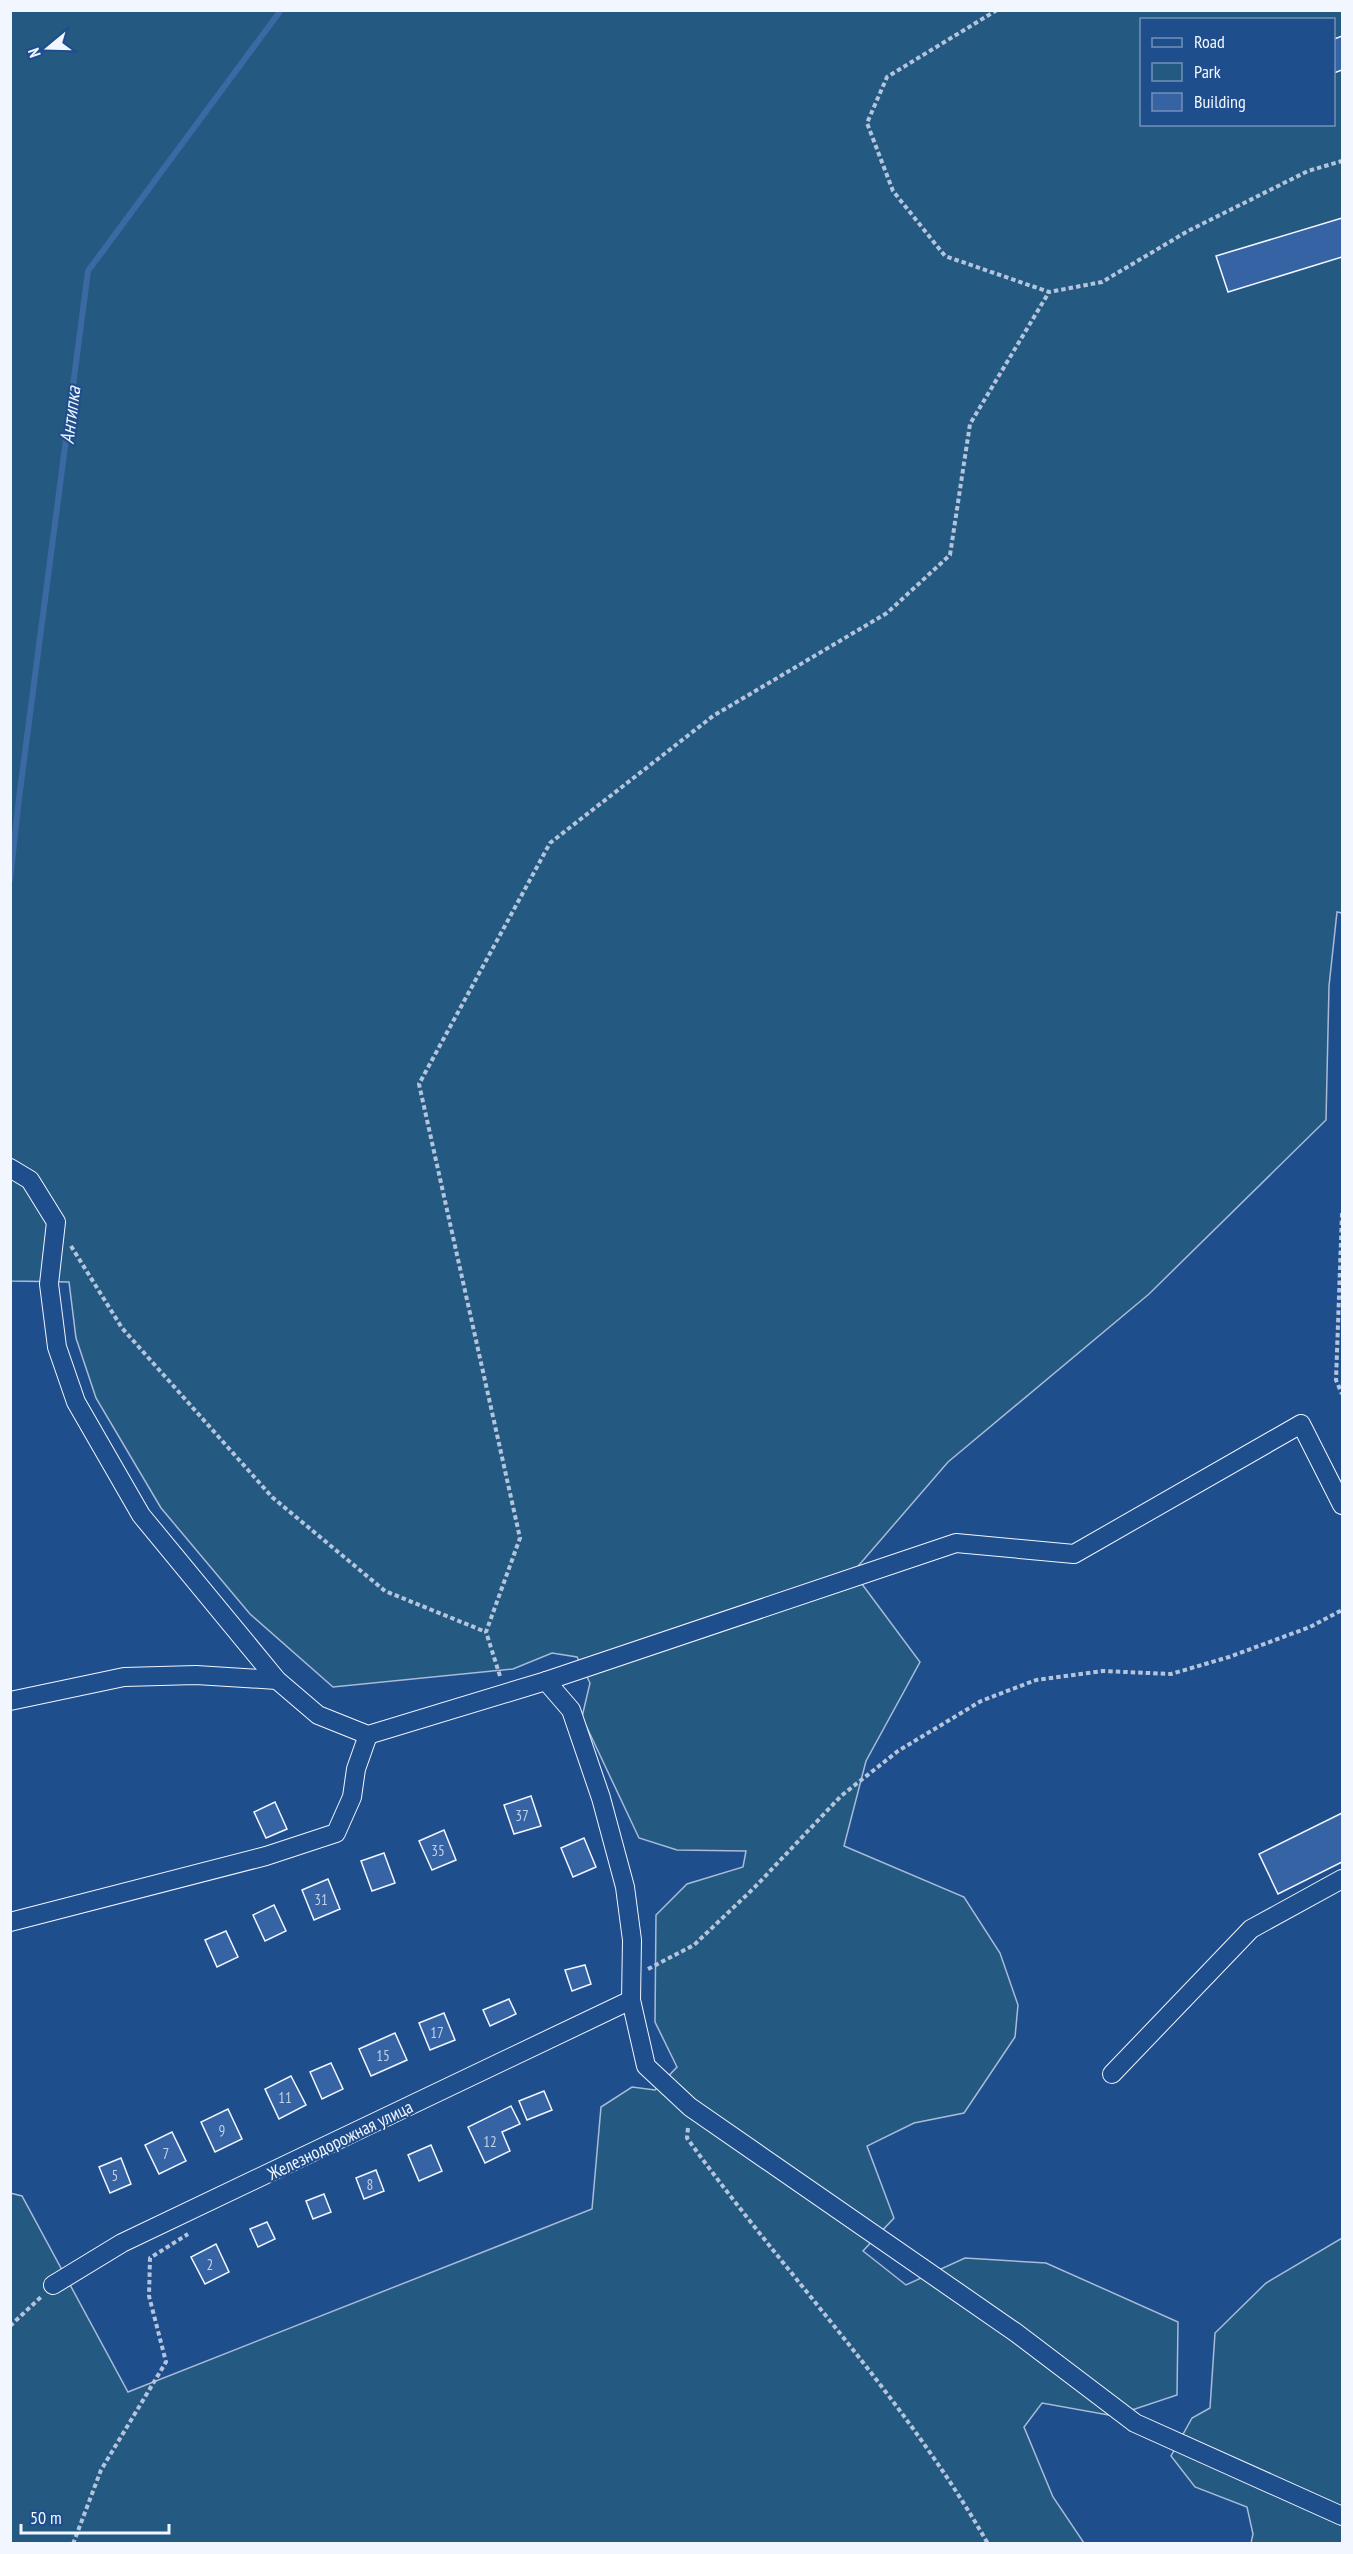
<svg xmlns="http://www.w3.org/2000/svg" width="1353" height="2554" font-family="'PT Sans Narrow',sans-serif">
<rect width="100%" height="100%" fill="#1f4e8c"/>
<g fill="#245a82" stroke="#a8bbd7" stroke-width="1.5" fill-rule="evenodd">
<path d="M11 11H1342V913L1337 912 1329 986 1326 1120 1149 1294 948 1462 853 1572 920 1662 866 1761 844 1846 964 1897 1000 1953 1018 2005 1015 2037 964 2113 914 2123 867 2146 894 2218 863 2251 906 2285 965 2258 1046 2263 1178 2322 1177 2395 1114 2416 1042 2403 1024 2427 1053 2497 1084 2543H11L10 2193 22 2196 128 2392 592 2209 601 2107 632 2087 655 2090 677 2067 655 2022 656 1915 687 1884 743 1867 746 1851 677 1850 639 1838 582 1717 590 1683 577 1657 552 1653 513 1669 333 1687 250 1614 161 1508 96 1398 76 1338 69 1282 11 1281ZM1142 20H1334V124H1142Z"/>
<path d="M1342 2238V2543H1251L1253 2534 1247 2507 1195 2487 1171 2456 1192 2418 1210 2408 1215 2333 1266 2283Z"/>
</g>
<g fill="none" stroke-linecap="round" stroke-linejoin="round">
<path stroke="#3b69a3" stroke-width="6" d="M10 880 19 798 88 271 281 10"/>
</g>
<g fill="#3563a3" stroke="#f2f6ff" stroke-width="1.5">
<path d="M1342 36V70L1334 73V39Z"/>
<path d="M1342 218V257L1228 292 1216 256Z"/>
<path d="M531 1796 541 1826 514 1834 504 1805Z"/>
<path d="M275 1802 287 1829 266 1838 254 1812Z"/>
<path d="M1342 1813V1862L1278 1894 1259 1854Z"/>
<path d="M444 1830 456 1860 432 1870 419 1841Z"/>
<path d="M584 1838 596 1867 573 1877 561 1848Z"/>
<path d="M384 1853 395 1883 372 1891 361 1861Z"/>
<path d="M328 1879 340 1909 314 1920 302 1890Z"/>
<path d="M274 1905 286 1931 265 1941 253 1915Z"/>
<path d="M226 1931 238 1957 217 1967 205 1940Z"/>
<path d="M585 1965 591 1984 572 1991 565 1970Z"/>
<path d="M509 1999 516 2014 490 2026 483 2010Z"/>
<path d="M444 2013 455 2040 430 2050 419 2023Z"/>
<path d="M395 2033 407 2060 371 2076 359 2049Z"/>
<path d="M331 2063 343 2089 322 2099 310 2072Z"/>
<path d="M291 2076 306 2105 279 2119 265 2089Z"/>
<path d="M544 2091 552 2110 527 2120 519 2101Z"/>
<path d="M511 2106 520 2124 502 2132 510 2151 485 2163 468 2127Z"/>
<path d="M228 2109 242 2139 215 2152 201 2122Z"/>
<path d="M172 2132 186 2161 159 2174 145 2145Z"/>
<path d="M431 2145 442 2171 419 2181 408 2155Z"/>
<path d="M121 2158 131 2184 110 2193 99 2167Z"/>
<path d="M376 2170 384 2191 364 2199 356 2178Z"/>
<path d="M324 2194 331 2212 313 2219 306 2201Z"/>
<path d="M267 2222 275 2239 258 2247 250 2229Z"/>
<path d="M216 2244 229 2272 205 2284 191 2257Z"/>
</g>
<g fill="none" stroke-linecap="round" stroke-linejoin="round">
<defs>
<g id="street">
<path d="M10 1168 30 1180 56 1222 49 1284 57 1347 76 1402 141 1515 277 1680 318 1715 368 1735 546 1681 956 1543 1074 1554 1301 1424 1342 1505"/>
<path d="M546 1681 571 1710 601 1798 625 1887 632 1940 631 2000 646 2066 690 2107 1015 2332 1135 2423 1342 2516"/>
<path d="M10 1701 124 1677 196 1675 277 1680"/>
<path d="M10 1922 266 1856 336 1833 352 1797 356 1769 368 1735"/>
<path d="M1112 2074 1251 1929 1342 1879"/>
<path d="M53 2285 122 2243 631 2000"/>
</g>
</defs>
<use href="#street" stroke="#f2f6ff" stroke-width="20"/>
<g stroke="#b3c4dc" stroke-width="4" stroke-dasharray="4.5 3" stroke-linecap="butt">
<path d="M997 10 887 77 867 123 893 191 945 256 1049 292 1102 282 1188 231 1308 171 1342 161"/>
<path d="M1342 1213 1336 1380 1342 1394"/>
<path d="M71 1246 122 1328 272 1497 385 1591 486 1632"/>
<path d="M500 1676 486 1632 520 1538 419 1084 550 843 713 716 887 613 950 555 970 424 1049 292"/>
<path d="M648 1969 694 1945 754 1888 841 1796 898 1751 981 1701 1036 1680 1103 1671 1171 1674 1229 1657 1310 1627 1342 1610"/>
<path d="M688 2128 687 2138C784 2273 906 2399 988 2544"/>
<path d="M10 2326 41 2297"/>
<path d="M73 2544 101 2470 166 2362 149 2296 150 2258 188 2234"/>
</g>
<use href="#street" stroke="#1f4e8c" stroke-width="18"/>
</g>
<g text-anchor="middle" dominant-baseline="central" stroke-width="4.5" stroke-linejoin="round" paint-order="stroke">
<g font-size="15" fill="#c3d1e8">
<text x="522" y="1815">37</text>
<text x="438" y="1850">35</text>
<text x="321" y="1899">31</text>
<text x="437" y="2032">17</text>
<text x="383" y="2055">15</text>
<text x="285" y="2097">11</text>
<text x="222" y="2130">9</text>
<text x="490" y="2141">12</text>
<text x="166" y="2153">7</text>
<text x="115" y="2175">5</text>
<text x="370" y="2184">8</text>
<text x="210" y="2264">2</text>
</g>
<g font-size="18" fill="#f2f6ff" stroke="#1f4e8c">
<text transform="translate(340 2140) rotate(-26)">Железнодорожная улица</text>
</g>
<g font-size="20" font-style="italic" fill="#f2f6ff" stroke="#1f4e8c">
<text transform="translate(70 415) rotate(-83)">Антипка</text>
</g>
</g>
<rect width="1353" height="2554" fill="none" stroke="#f2f6ff" stroke-width="24"/>
<rect x="1140" y="18" width="195" height="108" fill="#1f4e8c" stroke="#7391ba" stroke-width="1.5"/>
<rect x="1152" y="38" width="30" height="9" fill="#1f4e8c" stroke="#7391ba" stroke-width="1.5"/>
<text x="1194" y="48" font-size="18" fill="#f2f6ff">Road</text>
<rect x="1152" y="63" width="30" height="18" fill="#245a82" stroke="#7391ba" stroke-width="1.5"/>
<text x="1194" y="78" font-size="18" fill="#f2f6ff">Park</text>
<rect x="1152" y="93" width="30" height="18" fill="#3563a3" stroke="#7391ba" stroke-width="1.5"/>
<text x="1194" y="108" font-size="18" fill="#f2f6ff">Building</text>
<g transform="translate(48 48) rotate(251)" stroke="#1f4e8c" stroke-width="4.5" paint-order="stroke">
<path d="M0-4.5L10 22L0 15L-10 22Z" fill="#f2f6ff"/>
<text y="-9" font-size="16" font-weight="bold" text-anchor="middle" fill="#f2f6ff">N</text>
</g>
<path d="M21 2524v9h148v-9" fill="none" stroke="#f2f6ff" stroke-width="3"/>
<text x="30" y="2524" font-size="18" fill="#f2f6ff" stroke="#1f4e8c" stroke-width="4.5" paint-order="stroke">50 m</text>
</svg>
